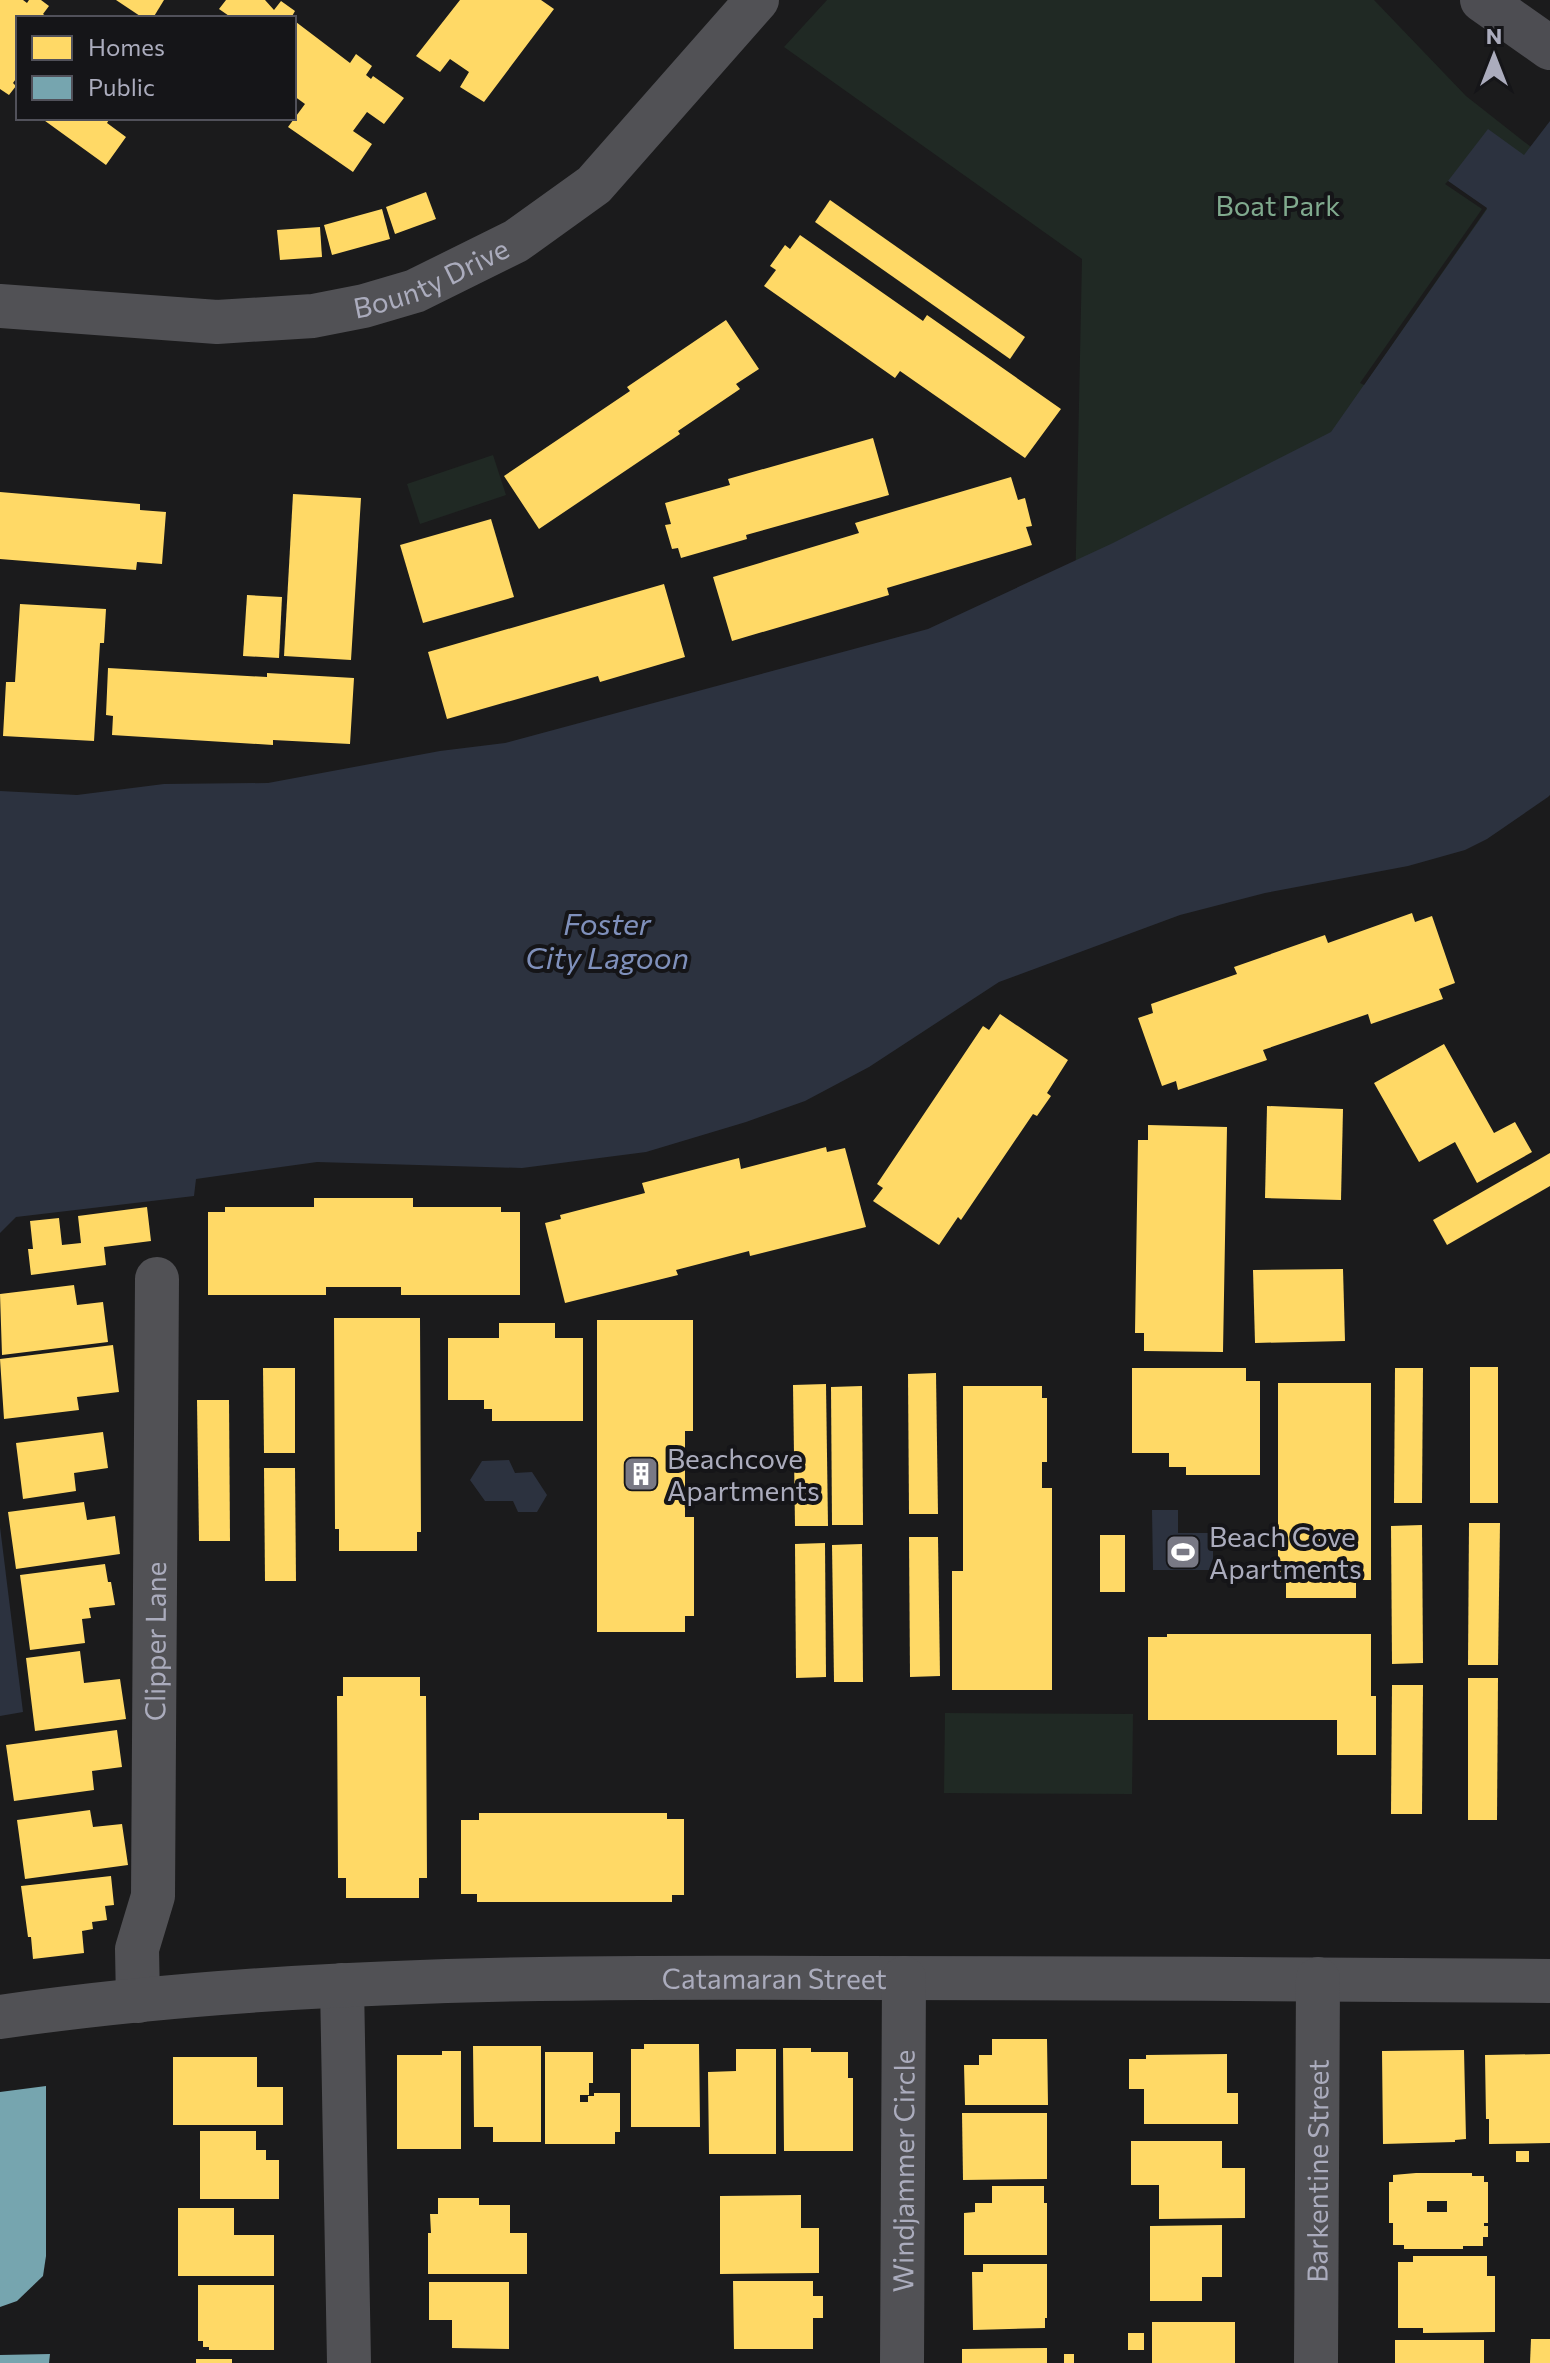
<svg xmlns="http://www.w3.org/2000/svg" width="1550" height="2363" font-family="Commissioner,sans-serif">
<rect width="100%" height="100%" fill="#1b1b1c"/>
<g fill="#202924">
<path d="M827 0H1374L1466 96 1550 162 1342 434 1075 597 1082 259 784 47Z"/>
<path d="M493 455 506 495 420 524 407 484Z"/>
<path d="M945 1713 1133 1714 1132 1794 944 1793Z"/>
</g>
<g fill="#2c323f">
<path d="M1550 121V795L1548 797 1487 839 1465 850 1408 866 1265 893 1180 915 999 982 869 1067 805 1101 746 1122 646 1152 522 1168 317 1162 196 1179 194 1196 16 1217 0 1233V791L77 795 164 784 268 783 440 751 505 743 928 629 1113 543 1331 432 1487 209 1448 181 1488 129 1524 155Z"/>
<path d="M509 1460 515 1473 532 1472 547 1495 537 1512H518L513 1501H485L470 1480 482 1461Z"/>
<path d="M1152 1510H1178V1533H1213V1570H1153Z"/>
<path d="M0 1527 23 1712 0 1716Z"/>
</g>
<path fill="#1b1b1c" d="M1448 181 1487 208 1364 385 1360 383 1482 209 1445 184Z"/>
<g fill="#ffd966" fill-rule="evenodd">
<path d="M0 0H23L27 3 29 0H41L49 6 43 14 48 18H18V76L13 83 16 86 9 95 0 89Z"/>
<path d="M116 0H164L153 18H143Z"/>
<path d="M226 0H265L274 10 281 1 295 11 291 18H232L219 9Z"/>
<path d="M460 0H541L554 9 484 102 460 87 469 72 450 59 440 72 416 56Z"/>
<path d="M296 22 350 63 356 54 372 66 366 75 371 79 373 76 404 98 384 124 367 112 353 131 372 144 353 172 288 127 305 104 294 96V23Z"/>
<path d="M41 118H110L107 123 126 137 106 165Z"/>
<path d="M426 192 436 219 395 234 386 207Z"/>
<path d="M830 200 1025 337 1010 359 815 222Z"/>
<path d="M382 209 390 239 332 255 324 225Z"/>
<path d="M320 227 322 257 280 260 277 230Z"/>
<path d="M800 235 923 321 927 315 1061 409 1025 458 900 371 895 378 764 286 776 270 770 266 785 245 790 249Z"/>
<path d="M726 320 759 369 736 384 740 389 678 431 680 434 539 529 504 476 630 391 627 387Z"/>
<path d="M873 438 889 495 746 535 747 539 681 558 678 548 672 549 665 525 671 524 665 503 730 485 728 479Z"/>
<path d="M1011 477 1018 500 1025 498 1032 526 1026 527 1032 545 887 588 889 595 732 641 713 577 859 533 855 523Z"/>
<path d="M0 492 140 504V510L166 512 162 564 137 562 136 570 0 559Z"/>
<path d="M293 494 361 498 351 660 284 656Z"/>
<path d="M491 519 514 597 423 623 400 545Z"/>
<path d="M664 584 685 657 600 682 598 676 447 719 428 652Z"/>
<path d="M247 595 282 597 279 658 243 656Z"/>
<path d="M20 604 106 609 104 643H100L94 741 3 736 6 682H15Z"/>
<path d="M108 668 267 677V673L354 678 350 744 273 740V745L112 735 113 716 106 715Z"/>
<path d="M1412 913 1415 922 1432 916 1455 983 1439 989 1443 999 1371 1024 1368 1014 1263 1050 1267 1060 1178 1090 1176 1081 1162 1086 1138 1018 1153 1013 1151 1004 1237 974 1234 967 1325 935 1328 943Z"/>
<path d="M1000 1014 1068 1060 1047 1093 1051 1096 1037 1116 1033 1114 961 1220 958 1217 939 1245 873 1201 883 1188 877 1184 983 1026 989 1030Z"/>
<path d="M1444 1044 1494 1133 1515 1122 1532 1152 1477 1183 1455 1142 1419 1162 1374 1083Z"/>
<path d="M1267 1106 1343 1109 1341 1200 1265 1198Z"/>
<path d="M1148 1125 1227 1127 1223 1352 1144 1351V1333H1135L1138 1140H1148Z"/>
<path d="M826 1147 827 1152 845 1148 866 1227 750 1256 749 1251 676 1270 678 1275 565 1303 545 1223 561 1219 560 1215 645 1193 642 1183 739 1158 741 1169Z"/>
<path d="M1550 1153V1186L1447 1245 1433 1220Z"/>
<path d="M314 1198H413V1207H501V1212H520V1295H401V1287H326V1295H208V1212H225V1207H314Z"/>
<path d="M147 1207 151 1241 104 1247 106 1265 31 1275 28 1249H33L30 1221 59 1218 62 1245 81 1243 78 1216Z"/>
<path d="M1343 1269 1345 1341 1255 1343 1253 1270Z"/>
<path d="M74 1285 77 1305 103 1302 108 1342 2 1355 0 1294Z"/>
<path d="M334 1318H420L421 1532H417V1551H339V1529H335Z"/>
<path d="M597 1320H693V1431H685V1517H694V1616H685V1632H597Z"/>
<path d="M499 1323H555V1338H583V1421H492V1409H484V1400H448V1338H499Z"/>
<path d="M113 1345 119 1392 77 1397 79 1410 4 1419 0 1359Z"/>
<rect x="1470" y="1367" width="28" height="136"/>
<path d="M263 1368H295V1453H264Z"/>
<path d="M1132 1368H1246V1381H1260V1475H1186V1467H1169V1453H1132Z"/>
<path d="M1395 1368H1423L1422 1503H1394Z"/>
<path d="M936 1373 938 1514H909L908 1374Z"/>
<path d="M1278 1383H1371V1580H1356V1598H1286V1579H1278Z"/>
<path d="M826 1384 828 1526H795L793 1385Z"/>
<path d="M862 1386 863 1525H832L831 1387Z"/>
<path d="M963 1386H1042V1398H1047V1462H1042V1488H1052V1690H952V1571H963Z"/>
<path d="M197 1400H229L230 1541H199Z"/>
<path d="M103 1432 108 1468 74 1473 76 1491 23 1499 16 1443Z"/>
<path d="M264 1468H295L296 1581H265Z"/>
<path d="M84 1502 87 1520 115 1516 120 1554 16 1569 8 1512Z"/>
<path d="M1469 1523H1500L1498 1665H1468Z"/>
<path d="M1422 1525 1423 1663 1392 1664 1391 1526Z"/>
<rect x="1100" y="1535" width="25" height="57"/>
<path d="M909 1537H938L940 1676 910 1677Z"/>
<path d="M825 1543 826 1677 796 1678 795 1544Z"/>
<path d="M862 1544 863 1682H834L832 1545Z"/>
<path d="M105 1564 108 1582H111L115 1605 89 1608 91 1618 82 1619 85 1643 30 1650 20 1575Z"/>
<path d="M1167 1634H1371V1696H1376V1755H1337V1720H1148V1637H1167Z"/>
<path d="M80 1651 84 1683 120 1679 126 1719 35 1731 26 1658Z"/>
<path d="M343 1677H420V1696H426L427 1878H419V1898H346V1878H338L337 1696H343Z"/>
<path d="M1468 1678H1498L1497 1820H1468Z"/>
<path d="M1392 1685H1423L1422 1814H1391Z"/>
<path d="M117 1730 122 1767 92 1771 94 1790 14 1801 6 1745Z"/>
<path d="M90 1810 93 1827 122 1824 128 1865 25 1879 17 1820Z"/>
<path d="M479 1813H667V1819H684V1895H672V1902H477V1894H461V1820H479Z"/>
<path d="M111 1876 114 1905 105 1906 107 1920 92 1922 93 1929 82 1931 84 1953 33 1959 31 1937H28L21 1886Z"/>
<path d="M992 2039H1047L1048 2105H965L964 2065H979V2055H992Z"/>
<path d="M644 2044H699L700 2127H631V2049H644Z"/>
<path d="M473 2046H541V2142H493V2127H474Z"/>
<path d="M783 2048H811V2052H848V2078H853V2151H784Z"/>
<path d="M736 2049H776V2154H709L708 2072 736 2071Z"/>
<path d="M1464 2050 1466 2139 1455 2140V2142L1383 2144 1382 2051Z"/>
<path d="M442 2051H461V2149H397V2055H442Z"/>
<path d="M545 2052H593V2083H589V2095H580V2102H588V2096H594V2093H620V2132H615V2144H545Z"/>
<path d="M1227 2054V2093H1238V2124H1144V2089H1129V2059H1146V2055Z"/>
<path d="M1550 2054V2143L1489 2144V2119H1486L1485 2055Z"/>
<path d="M173 2057H257V2087H283V2125H173Z"/>
<path d="M962 2113H1047V2179L963 2180Z"/>
<path d="M200 2131H256V2150H266V2160H279V2199H200Z"/>
<path d="M1131 2141H1222V2168H1245V2218L1159 2219V2185H1131Z"/>
<rect x="1516" y="2151" width="13" height="11"/>
<path d="M1416 2173H1472V2176H1484V2182H1488V2223H1484V2226H1488V2237H1483V2246H1463V2249H1404V2245H1393V2223H1389V2182H1393V2175ZM1427 2201H1447V2212H1427Z"/>
<path d="M992 2186H1044V2203H1047V2255H964V2213L975 2212V2203H992Z"/>
<path d="M801 2195V2228H819V2273L720 2274V2196Z"/>
<path d="M438 2198H479V2205H510V2233H527V2274H428V2233H431L430 2214H438Z"/>
<path d="M178 2208H234V2235H274V2276H178Z"/>
<path d="M1222 2225V2277H1202V2301H1150V2226Z"/>
<path d="M1413 2256H1487V2276H1495V2332L1423 2333V2328H1398V2262H1413Z"/>
<path d="M983 2264H1047V2318H1045V2328L973 2330 972 2272H983Z"/>
<path d="M733 2281H813V2296H823V2318H813V2349H734Z"/>
<path d="M429 2282H509V2349L452 2348V2320H429Z"/>
<path d="M198 2285H274V2350H209V2347H203V2341H198Z"/>
<rect x="1152" y="2322" width="83" height="41"/>
<rect x="1128" y="2333" width="16" height="17"/>
<path d="M1531 2339H1550V2363H1530Z"/>
<rect x="1395" y="2340" width="89" height="23"/>
<path d="M1047 2348V2363H962V2349Z"/>
<rect x="1064" y="2354" width="10" height="9"/>
<rect x="196" y="2359" width="36" height="4"/>
</g>
<g fill="#76a5af">
<path d="M46 2086V2256L43 2276 17 2301 0 2307V2092Z"/>
<path d="M50 2354 49 2363H0V2355Z"/>
</g>
<g fill="none" stroke-linecap="round" stroke-linejoin="round">
<g stroke="#515155" stroke-width="44">
<path id="s1" d="M0 306 217 322 313 316 364 306 415 291 516 241 594 185 757 0"/>
<path d="M342 1985 349 2363"/>
<path id="s2" d="M138 2001 137 1949 153 1896 157 1279"/>
<path id="s3" d="M0 2017C283 1976 570 1977 856 1978 1087 1979 1319 1978 1550 1981"/>
<path id="s4" d="M902 2363 904 1978"/>
<path id="s5" d="M1316 2363 1318 1979"/>
</g>
<path stroke="#4d4d52" stroke-width="44" d="M1482 0 1550 48"/>
</g>
<defs>
<symbol id="building-square" viewBox="-11 -11 22 22"><rect x="-9" y="-9" width="18" height="18" rx="4" fill="#797985" stroke="#151518"/><path d="M-4-6H4V6H1V3H-1V6H-4ZM-2.5-4.3h1.7v1.8h-1.7ZM.8-4.3h1.7v1.8H.8ZM-2.5-1h1.7V.8h-1.7ZM.8-1h1.7V.8H.8Z" fill="#fff"/></symbol>
<symbol id="stadium-square" viewBox="-11 -11 22 22"><rect x="-9" y="-9" width="18" height="18" rx="4" fill="#797985" stroke="#151518"/><path d="M0-5a6.5 5 0 1 0 0 10a6.5 5 0 1 0 0-10ZM-3.5-1.8h7v3.6h-7Z" fill="#fff"/></symbol>
</defs>
<g fill-rule="evenodd">
<use href="#building-square" x="621" y="1454" width="40" height="40"/>
<use href="#stadium-square" x="1163" y="1532" width="40" height="40"/>
</g>
<g text-anchor="middle" dominant-baseline="central" stroke-width="8" stroke-linejoin="round" paint-order="stroke">
<g font-size="28" fill="#80aa8e" stroke="#151518">
<text x="1278" y="205">Boat Park</text>
</g>
<g font-size="28" fill="#abacbd" stroke="#151518">
<text stroke="none"><textPath href="#s1" startOffset="438">Bounty Drive</textPath></text>
<text stroke="none"><textPath href="#s2" startOffset="362">Clipper Lane</textPath></text>
<text stroke="none"><textPath href="#s3" startOffset="776">Catamaran Street</textPath></text>
<text stroke="none"><textPath href="#s4" startOffset="192">Windjammer Circle</textPath></text>
<text stroke="none"><textPath href="#s5" startOffset="192">Barkentine Street</textPath></text>
</g>
<g font-size="28" fill="#abacbd" stroke="#151518" text-anchor="start">
<text x="667" y="1458">Beachcove<tspan x="667" dy="32">Apartments</tspan></text>
<text x="1209" y="1536">Beach Cove<tspan x="1209" dy="32">Apartments</tspan></text>
</g>
<g font-size="30" font-style="italic" fill="#7f90bb" stroke="#151518">
<text x="607" y="922">Foster<tspan x="607" dy="34">City Lagoon</tspan></text>
</g>
</g>
<rect x="16" y="16" width="280" height="104" fill="#151518" stroke="#51515a" stroke-width="2"/>
<rect x="32" y="36" width="40" height="24" fill="#ffd966" stroke="#51515a" stroke-width="2"/>
<text x="88" y="56" font-size="24" fill="#abacbd">Homes</text>
<rect x="32" y="76" width="40" height="24" fill="#76a5af" stroke="#51515a" stroke-width="2"/>
<text x="88" y="96" font-size="24" fill="#abacbd">Public</text>
<g transform="translate(1494 56)" stroke="#151518" stroke-width="6" paint-order="stroke">
<path d="M0-6L14 30L0 20L-14 30Z" fill="#abacbd"/>
<text y="-12" font-size="22" font-weight="bold" text-anchor="middle" fill="#abacbd">N</text>
</g>
</svg>
